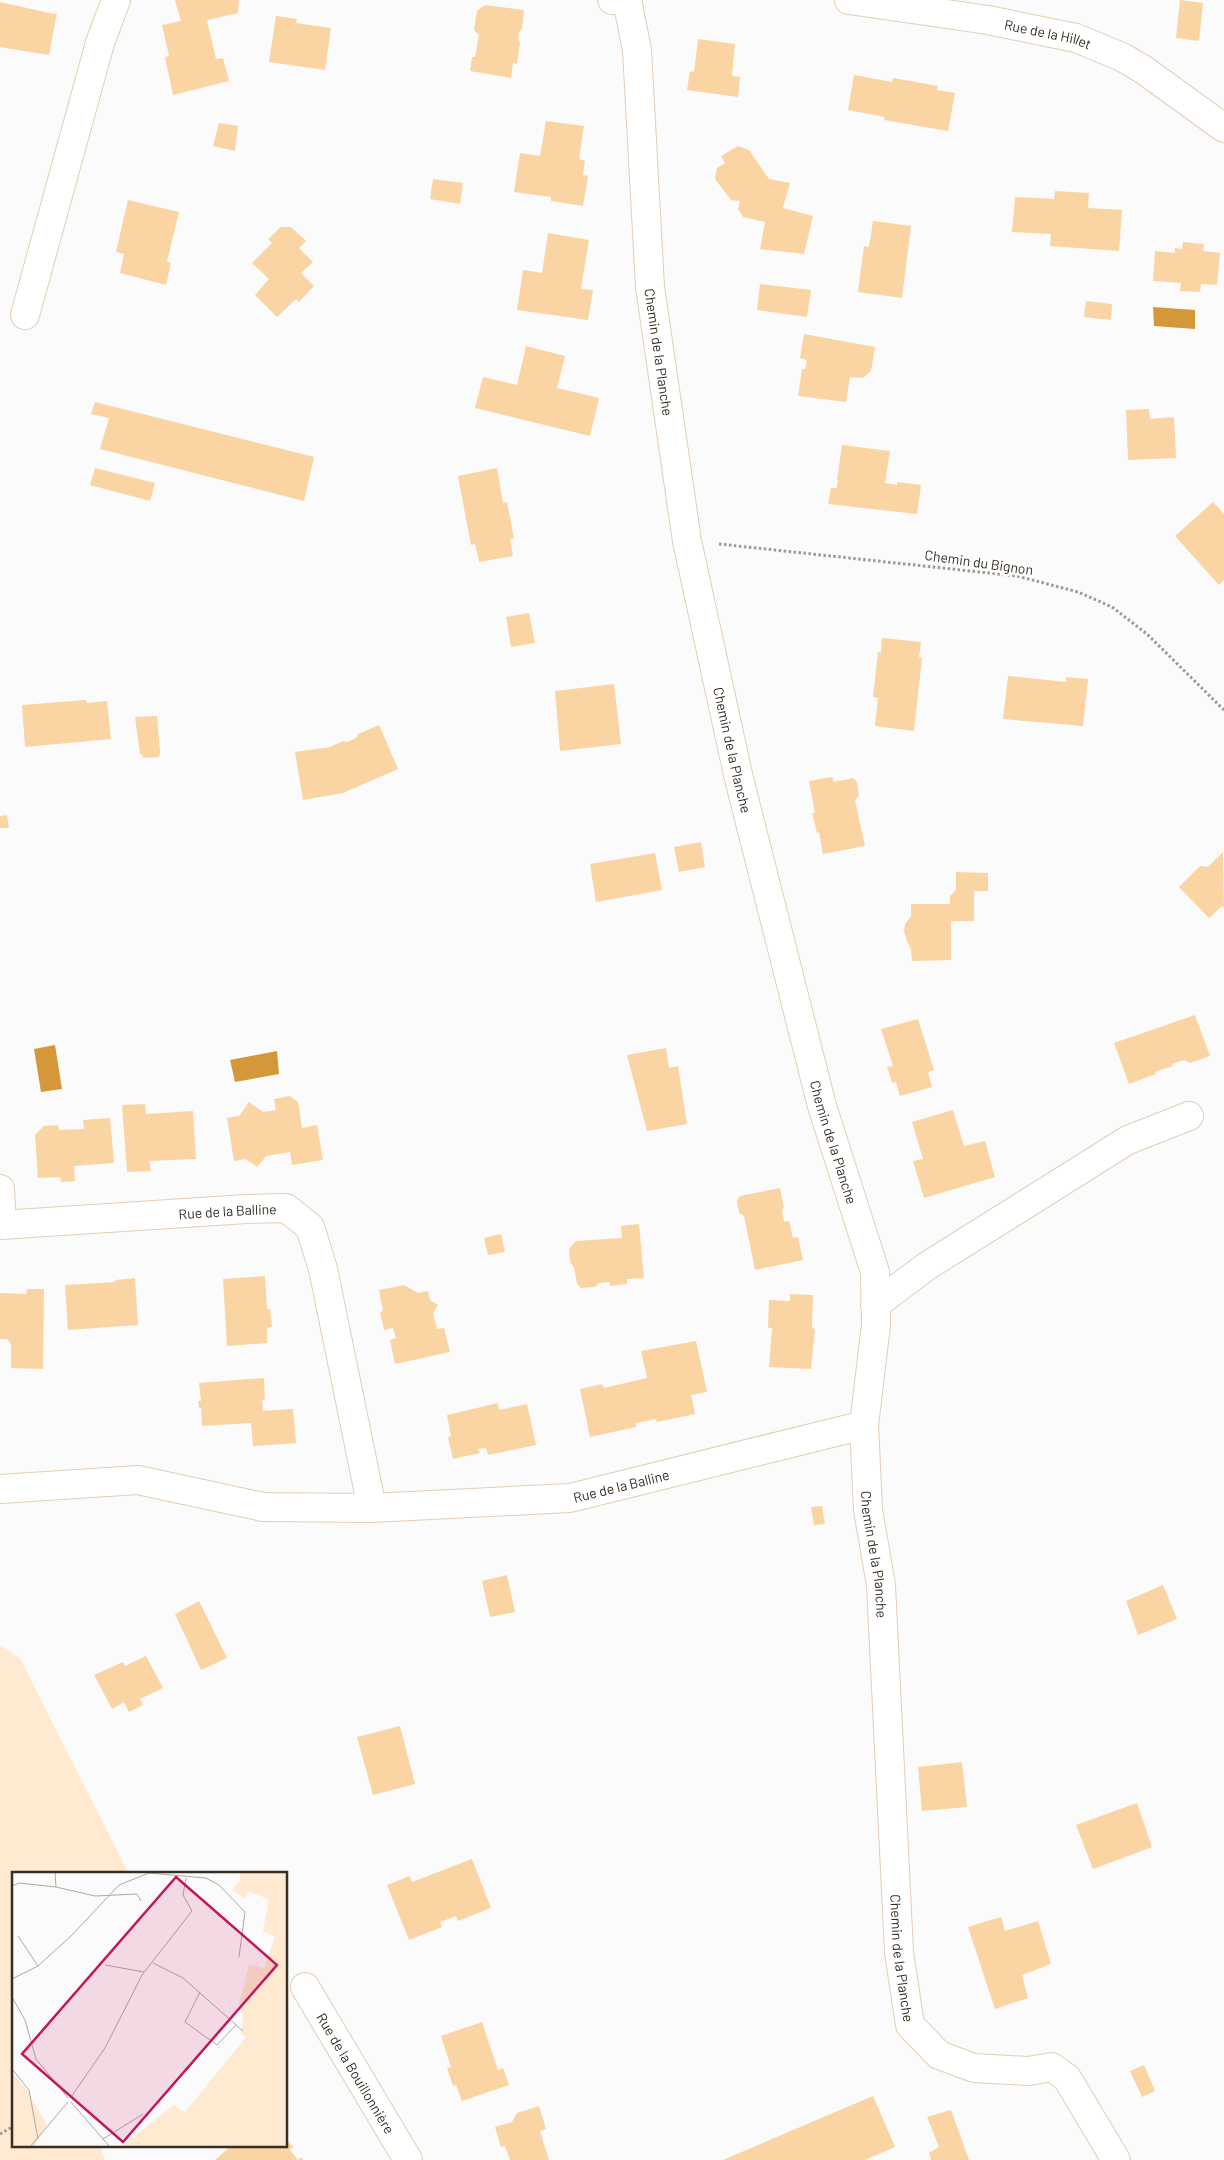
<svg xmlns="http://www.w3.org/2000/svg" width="1224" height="2160" font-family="Barlow,sans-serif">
<rect width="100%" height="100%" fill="#fbfbfb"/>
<path fill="#ffead1" d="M0 1645 20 1658 129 1874H14V2146H100L105 2160H0Z"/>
<g fill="#d4973a">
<path d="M1153 307 1195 310V329L1154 326Z"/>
<path d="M55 1045 62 1089 41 1092 34 1049Z"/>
<path d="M277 1051 279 1074 235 1082 230 1060Z"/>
</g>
<g fill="#fad4a2">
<path d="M175 0H239L238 13 207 20 216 59 223 58 229 81 173 95 165 57 169 56 162 25 181 21Z"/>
<path d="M1180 0 1203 3 1199 41 1176 38Z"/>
<path d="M0 2 54 14 57 12 49 55 0 47Z"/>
<path d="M485 5 524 10 522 29 519 32 518 39 520 42 517 64 513 63 511 78 470 71 472 57H475L479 35 474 30 477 11Z"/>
<path d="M276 16 297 19 296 23 331 28 325 70 269 62Z"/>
<path d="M698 39 735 44 732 76 740 77 738 97 687 90 690 71 694 72Z"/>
<path d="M854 75 892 82 893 78 938 86 937 90 955 93 948 131 884 120 885 117 848 110Z"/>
<path d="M546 121 584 126 579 159 585 161 583 175 588 176 583 206 551 201V197L514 192 520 153 540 156Z"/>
<path d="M219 123 238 126 235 151 213 146Z"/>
<path d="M738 146 749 150 769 179 790 183 783 208 813 216 804 254 760 249 765 222 743 217 738 209 740 201 731 200 715 179 717 168 725 163 721 156Z"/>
<path d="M433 179 463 183 460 204 430 199Z"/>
<path d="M1055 191 1089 193 1088 208 1122 210 1119 251 1050 246 1051 234 1012 232 1015 197 1054 199Z"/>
<path d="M128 200 179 212 167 262 171 263 166 285 120 273 124 254 116 252Z"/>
<path d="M873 221 911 226 902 298 858 292 864 246 869 247Z"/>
<path d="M281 227H291L306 241 299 248 313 262 301 273 314 286 299 302 296 299 277 317 255 295 269 279 252 263 272 243 268 239Z"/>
<path d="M548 233 589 240 581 289 593 290 588 320 517 310 523 270 542 273Z"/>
<path d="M1183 242 1204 244 1203 251 1220 253 1217 285 1201 284 1200 292 1180 291 1181 283 1153 281 1155 251 1175 253V248L1182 249Z"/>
<path d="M760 284 811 290 807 317 757 310Z"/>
<path d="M1086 301 1112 304 1111 320 1084 317Z"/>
<path d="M804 334 875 347 871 371 863 378 850 377 846 402 798 396 802 369H805L807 360 800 358Z"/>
<path d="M526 346 565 356 557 388 599 398 590 436 475 408 483 377 517 385Z"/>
<path d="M95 402 314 457 304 501 100 449 109 418 91 414Z"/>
<path d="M1149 409 1150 419 1174 417 1176 458 1128 460 1126 410Z"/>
<path d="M842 445 890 451 885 483 897 485V482L921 485 917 514 828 504 831 488H837L838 481 837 480Z"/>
<path d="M95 468 155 483 150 501 90 485Z"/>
<path d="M497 468 503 503 507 502 514 538 510 539 513 556 479 562 475 544 471 545 458 476Z"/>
<path d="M1213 502 1224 514V580L1219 585 1175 536Z"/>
<path d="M529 613 535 643 511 647 506 617Z"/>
<path d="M882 638 921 642 919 657 922 658 914 731 875 726 878 698 873 697 878 652 881 653Z"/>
<path d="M1008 676 1066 682V677L1088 679 1083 726 1003 719Z"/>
<path d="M614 684 621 744 560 751 555 691Z"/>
<path d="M86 700 87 703 107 701 111 739 25 747 22 705Z"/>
<path d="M157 716 160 752 159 757 143 758 142 754H140L135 717Z"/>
<path d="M379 725 398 769 343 793 303 800 295 752 330 747 343 741 347 742 356 738 358 734Z"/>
<path d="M832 777 834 782 853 778 857 782 859 796 855 800 865 846 823 854 819 832 817 833 812 813H815L809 781Z"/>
<path d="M7 815 9 828H0V816Z"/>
<path d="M701 842 705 867 679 872 674 847Z"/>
<path d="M1223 852 1224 908 1222 906 1209 918 1179 887 1200 866 1208 867Z"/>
<path d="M655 853 662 890 596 902 590 864Z"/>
<path d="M956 872 988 873V891H974V921H951V960L912 961 911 949 907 941 904 931 905 924 911 916V904H950V896L956 890Z"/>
<path d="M1195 1015 1210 1056 1190 1063 1184 1060 1172 1064 1173 1066 1155 1072 1156 1074 1129 1084 1114 1043Z"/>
<path d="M918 1019 934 1070 928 1072 932 1087 900 1096 896 1082 892 1083 887 1067 893 1066 881 1029Z"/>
<path d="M666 1048 669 1068 678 1066 687 1124 647 1131 627 1055Z"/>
<path d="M290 1096 298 1102 302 1128 317 1125 323 1160 292 1165 290 1152 266 1156 257 1167 246 1159 234 1161 227 1118 239 1116 249 1102 263 1112 276 1110 274 1099Z"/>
<path d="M145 1104 146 1114 193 1111 196 1159 149 1161 151 1171 127 1172 122 1105Z"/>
<path d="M953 1110 964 1146 985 1141 995 1177 924 1198 913 1161 923 1159 912 1122Z"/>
<path d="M110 1118 114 1163 74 1166 75 1181 61 1182 60 1177 38 1178 35 1135 44 1126 58 1125 59 1130 84 1129 83 1120Z"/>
<path d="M780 1188 784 1208 782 1209 784 1222 789 1221 793 1238 798 1237 803 1260 755 1270 744 1216 739 1213 737 1201 740 1196Z"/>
<path d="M639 1224 644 1278 627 1279V1284L610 1286V1282L599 1283 595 1287 581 1288 577 1284 574 1267 570 1262 569 1249 576 1241 622 1238 621 1226Z"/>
<path d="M501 1234 505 1252 488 1255 484 1238Z"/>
<path d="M265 1276 267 1309H270L272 1327 267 1328V1343L227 1346 223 1279Z"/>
<path d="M135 1278 138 1325 68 1330 65 1285 115 1282V1280Z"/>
<path d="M404 1285 418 1293 428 1291 430 1300 438 1305 433 1313 437 1329 444 1328 450 1352 395 1364 390 1340 396 1338 393 1328 384 1330 380 1312 383 1311 379 1290Z"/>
<path d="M27 1289H44L43 1369 11 1368V1344L7 1339H0V1293L26 1294Z"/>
<path d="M790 1294 813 1295 812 1328 815 1329 811 1369 769 1367 772 1328H768L769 1300 790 1301Z"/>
<path d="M696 1341 707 1392 691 1395 695 1414 657 1422 656 1419 636 1423V1427L590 1437 580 1389 602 1384 604 1388 647 1378 641 1351Z"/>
<path d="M264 1378 265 1399 262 1400 263 1411 293 1409 296 1443 253 1446 251 1423 202 1426 201 1408H199L198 1401H201L199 1383Z"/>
<path d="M498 1403 499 1410 527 1404 536 1445 488 1455 486 1448 478 1449 480 1453 453 1459 448 1437 451 1436 447 1415Z"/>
<path d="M822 1506 825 1524 814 1525 811 1507Z"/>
<path d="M507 1575 515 1612 490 1617 482 1581Z"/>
<path d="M1163 1585 1177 1619 1138 1635 1126 1601Z"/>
<path d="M199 1601 227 1658 201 1670 175 1614Z"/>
<path d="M146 1656 163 1688 140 1699 143 1705 129 1712 124 1702 112 1709 94 1675 123 1662 125 1666Z"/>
<path d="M400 1726 415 1784 373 1795 357 1737Z"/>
<path d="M962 1762 967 1807 922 1811 918 1767Z"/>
<path d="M1137 1803 1152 1847 1093 1869 1076 1825Z"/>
<path d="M472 1859 491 1908 458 1921 456 1916 440 1922 442 1927 409 1940 387 1885 410 1876 412 1882Z"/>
<path d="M1001 1917 1005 1931 1038 1921 1051 1964 1022 1975 1028 1998 995 2009 968 1927Z"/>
<path d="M482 2022 498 2070 503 2068 509 2085 462 2101 456 2085 453 2086 447 2068 451 2067 441 2036Z"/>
<path d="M1144 2065 1155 2091 1142 2097 1130 2071Z"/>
<path d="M873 2096 895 2147 865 2160H723Z"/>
<path d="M539 2106 546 2129 540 2131 549 2160H510L505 2146 501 2147 495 2127 512 2122 517 2113Z"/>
<path d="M951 2110 969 2160H931L929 2153 939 2147 927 2117Z"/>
<path d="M286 2139 293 2147 290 2150 298 2160 301 2157 303 2160H215L231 2146H286Z"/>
</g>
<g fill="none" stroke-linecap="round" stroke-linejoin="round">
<defs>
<g id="street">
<path id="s1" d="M627 0 637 50 650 287 687 541 739 779 822 1106 875 1272 876 1325 864 1425 868 1510 881 1585 899 1952 910 2025 939 2055 974 2068 1028 2071 1052 2067 1067 2078 1116 2160"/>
<path d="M25 315 100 43 116 0"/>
<path d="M0 1189 2 1225"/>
<path id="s2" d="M0 1225 246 1209 286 1208 310 1227 323 1269 372 1508"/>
<path d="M875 1305 927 1266 1128 1140 1189 1116"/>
<path id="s3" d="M0 1489 138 1480 263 1507 372 1508 570 1498 864 1425"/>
<path id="s4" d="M305 1987 408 2160"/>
</g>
<g id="secondary">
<path d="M612 0H628"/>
<path id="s5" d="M849 0 988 20 1076 38 1122 57 1144 70 1224 128"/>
</g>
</defs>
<use href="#street" stroke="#e3ceb2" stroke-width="30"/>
<use href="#secondary" stroke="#e3ceb2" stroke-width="30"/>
<g stroke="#9d9993" stroke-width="3" stroke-dasharray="2.5 2.5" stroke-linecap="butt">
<path d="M719 544 1017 576 1078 592 1112 607 1147 634 1224 710"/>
<path d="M0 2134 14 2126"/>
</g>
<use href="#street" stroke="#fff" stroke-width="28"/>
<use href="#secondary" stroke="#fff" stroke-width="28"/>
</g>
<g text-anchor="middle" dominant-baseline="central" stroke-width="5" stroke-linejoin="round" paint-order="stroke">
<g font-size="14" fill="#372f24" stroke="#fff">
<text stroke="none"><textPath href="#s5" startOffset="202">Rue de la Hillet</textPath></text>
<text stroke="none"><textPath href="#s1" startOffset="354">Chemin de la Planche</textPath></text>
<text transform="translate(979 562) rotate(8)">Chemin du Bignon</text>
<text stroke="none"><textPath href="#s1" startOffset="759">Chemin de la Planche</textPath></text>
<text stroke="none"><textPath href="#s1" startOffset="1164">Chemin de la Planche</textPath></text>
<text stroke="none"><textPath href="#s2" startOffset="228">Rue de la Balline</textPath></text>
<text stroke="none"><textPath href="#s3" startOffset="626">Rue de la Balline</textPath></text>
<text stroke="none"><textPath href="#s1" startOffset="1584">Chemin de la Planche</textPath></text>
<text stroke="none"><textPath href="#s1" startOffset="1989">Chemin de la Planche</textPath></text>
<text stroke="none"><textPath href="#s4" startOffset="100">Rue de la Bouillonnière</textPath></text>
</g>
</g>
<g transform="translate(12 1872)">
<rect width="275" height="275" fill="#fbfbfb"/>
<path d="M228 0H275V275H108L162 233 173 240 234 165 229 162 231 146 227 132 237 93 252 96 263 64 251 60 257 27 237 20 232 26 220 18 228 8ZM0 200 14 217 35 253 22 275H0Z" fill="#ffead1"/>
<path fill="none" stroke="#ada9a5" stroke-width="1" d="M43 0 44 15M0 14 7 11 44 15 83 24 125 22 129 29M6 64 26 94M141 91 171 106 231 159M93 93 132 100M0 107 26 94 60 63 107 13 137 1 194 6 207 13 233 40 227 85M188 120 173 150 205 173 224 153M0 125 13 148 24 187 56 226M0 197 17 218 26 267M175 198 198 169M59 225 93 176 130 103 180 39 171 23 174 6M59 230 98 275M91 267 131 242M18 275 56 230"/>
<path fill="#c2185b" fill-opacity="0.15" stroke="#c2185b" stroke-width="2.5" d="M164 5 265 93 111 270 10 182Z"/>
<rect width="275" height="275" fill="none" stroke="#372f24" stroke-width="2.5"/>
</g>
</svg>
